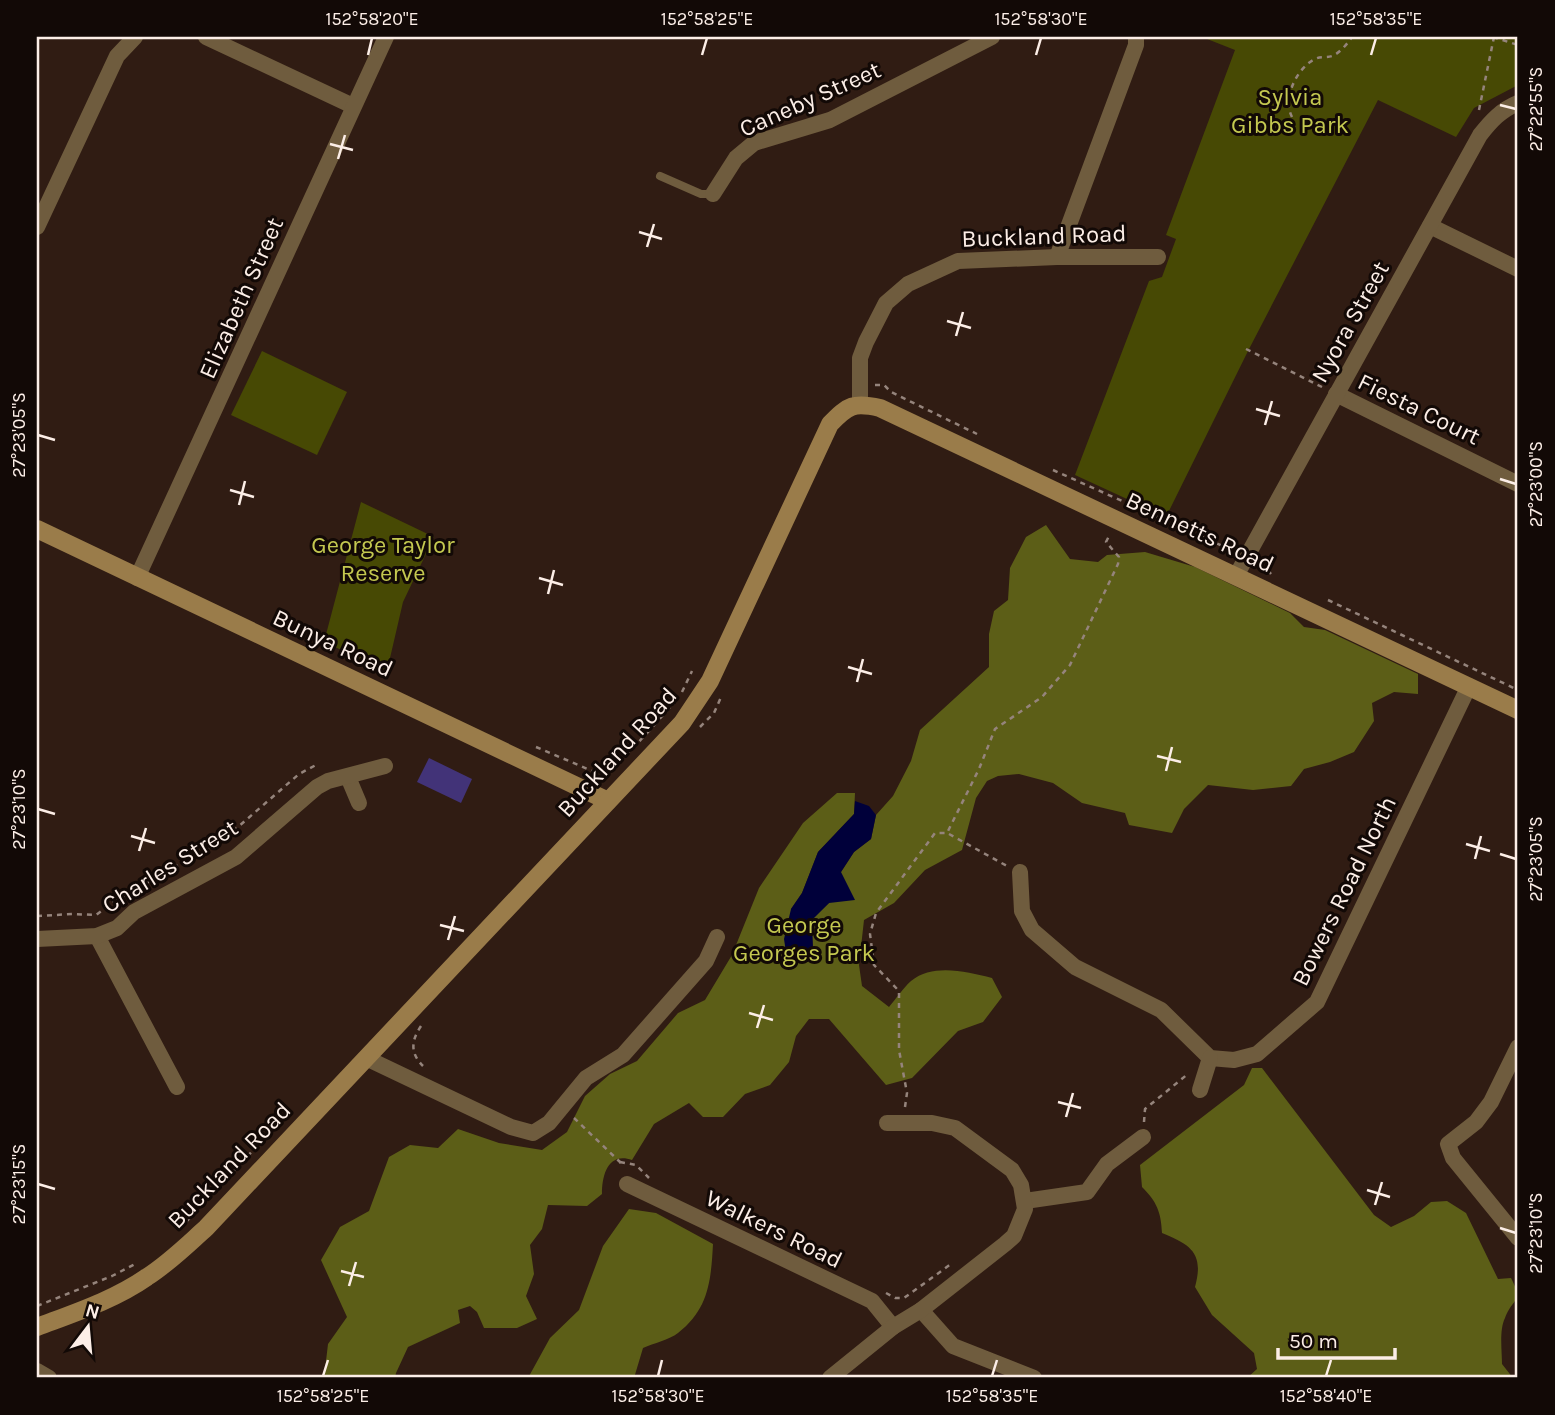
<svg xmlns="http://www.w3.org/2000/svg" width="1555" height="1415" font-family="Karla,sans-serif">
<rect width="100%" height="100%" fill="#301c13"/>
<g fill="#474904">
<path d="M1202 37H1518V85L1474 108 1456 137 1378 100 1248 351 1166 517 1075 475 1149 281 1162 277 1176 239 1166 235 1235 50Z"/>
<path d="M262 351 347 392 317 455 231 415Z"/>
<path d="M361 502 434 537 403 602 387 671 324 642Z"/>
</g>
<g fill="#5c5e17">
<path d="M1046 525 1070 559 1098 562 1107 555 1145 552 1195 567 1290 613 1304 627 1325 630 1418 674V694L1394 692 1372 703 1374 721 1354 752 1330 762 1304 769 1291 786 1253 790 1208 785 1184 809 1172 833 1129 825 1125 813 1082 803 1053 783 1019 774 998 776 987 781 976 798 962 850 925 870 894 903 864 920 859 965 862 986 889 1007C896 999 903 988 911 981 934 963 966 972 992 978L1002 997 983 1022 958 1031 912 1078 886 1085 829 1019H809L796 1036 789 1062 770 1085 745 1094 723 1117H703L689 1103 654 1124 632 1160C608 1152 602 1175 602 1194L587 1206 548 1205 542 1229 530 1245 534 1274 526 1296 537 1319 517 1328H484L477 1312 470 1306 458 1310 460 1323 408 1347 396 1373 395 1378H324L328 1344 347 1317 321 1260 340 1227 369 1211 389 1157 410 1145 438 1148 458 1129 499 1143 542 1150 567 1132 585 1096 610 1074 637 1061 678 1013 705 1000 732 955 759 888 803 823 837 793H855L854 814 818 852 802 893 791 909 813 951 811 920 829 903 841 872 854 852 871 839 876 815 893 796 911 761 920 730 989 667V634L994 611 1008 600 1010 568 1026 537Z"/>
<path d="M1252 1068H1262L1374 1215 1391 1227 1414 1216 1431 1202 1447 1201 1466 1213 1498 1279 1511 1278C1524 1303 1513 1297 1505 1318 1499 1330 1502 1351 1502 1364L1513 1378H1247L1257 1369 1254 1353 1212 1315 1195 1287C1204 1254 1192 1245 1162 1233 1161 1212 1157 1202 1142 1187L1140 1165 1244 1085Z"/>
<path d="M629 1209 656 1213 713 1244C711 1280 709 1309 678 1333 669 1340 654 1343 643 1348L634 1378H528L550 1338 579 1310 603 1246Z"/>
</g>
<path fill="#00003a" d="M855 801 869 806 876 815 871 839 854 852 841 872 855 900 829 903 812 920 813 951 808 962 787 959 784 939 791 909 802 893 818 852 854 814Z"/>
<path fill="#423378" d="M429 758 472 779 461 803 417 782Z"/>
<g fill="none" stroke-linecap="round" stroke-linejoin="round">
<g stroke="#95847c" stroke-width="2.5" stroke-dasharray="5 5" stroke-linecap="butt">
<path d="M1493 37 1518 45"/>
<path d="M1479 110 1494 37"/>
<path d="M1292 117C1282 98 1297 68 1315 59 1321 56 1326 58 1332 56 1340 53 1347 44 1352 37"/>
<path d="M1246 349 1322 387"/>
<path d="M875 385H884L891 392 977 434"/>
<path d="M1053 470 1227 548H1232"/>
<path d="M1260 566 1266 568 1271 574"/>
<path d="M1328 600 1518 690"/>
<path d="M682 692 692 671"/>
<path d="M700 727 714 713 722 695"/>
<path d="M536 747 597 773C622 766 655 723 674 703"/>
<path d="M949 834 1007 866"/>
<path d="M37 916 73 914 96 915 113 902 223 840 299 774 316 765"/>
<path d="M421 1026C411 1041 410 1053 423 1066"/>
<path d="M905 1107 907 1093 899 1050V991L874 965 870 934 876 913 935 833H947L979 769 995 729 1042 697 1070 665 1118 564 1119 557 1106 542 1110 534"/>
<path d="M574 1118 620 1162 622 1168"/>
<path d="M1144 1122 1145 1109 1189 1073"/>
<path d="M620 1162 636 1165 649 1178"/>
<path d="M186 1222 272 1130"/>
<path d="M886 1293 895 1298H904L951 1264"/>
<path d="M37 1306 112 1276 135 1264"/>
</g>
<path stroke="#6f5c3e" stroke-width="8" d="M660 176 701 194H713"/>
<g stroke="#6f5c3e" stroke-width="16">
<path d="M206 37 353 106"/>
<path d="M713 194 736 158 754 143 830 120 992 37"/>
<path d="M1430 226 1518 269"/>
<path d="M37 227 117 56 135 37"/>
<path d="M1057 257 1136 45V37"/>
<path d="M1336 394 1518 484"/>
<path d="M860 403V358L866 342 886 303 908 284 958 261 1057 257H1158"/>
<path d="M1236 576 1480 135C1491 121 1501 110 1518 103"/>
<path d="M137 578 386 37"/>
<path d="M348 777 359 803"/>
<path d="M1020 872 1022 911 1032 930 1075 967 1161 1010 1210 1058 1234 1060 1257 1054 1317 1002 1469 686"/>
<path d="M97 936 177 1087"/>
<path d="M37 939 97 936 117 928 134 912 236 857 317 787 328 781 385 766"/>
<path d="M1518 1047 1491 1102 1476 1122 1448 1144 1453 1158 1518 1238"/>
<path d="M366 1058 511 1127 533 1133 549 1123 586 1078 623 1055 706 961 717 937"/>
<path d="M1200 1090 1210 1058"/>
<path d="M627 1184 872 1301 893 1327"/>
<path d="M1025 1201 1087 1192 1107 1164 1143 1137"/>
<path d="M921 1310 953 1346 1034 1378"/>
<path d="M37 1371 49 1378"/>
<path d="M830 1378 893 1327 921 1310 1005 1244 1014 1236 1025 1209 1021 1185 1012 1170 955 1128 932 1123H887"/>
</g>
<g stroke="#9a7c4a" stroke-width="18">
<path d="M37 529 608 801"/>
<path d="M37 1327C74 1313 114 1300 147 1277 169 1263 187 1245 206 1228L682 723 710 681 830 424C848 405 854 402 880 408L1518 710"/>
</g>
</g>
<path fill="none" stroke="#fceee7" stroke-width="2.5" d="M368 55 372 38M702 55 707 38M1036 55 1041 38M1371 55 1376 38M1500 105 1516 109M330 144 353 150M338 159 345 135M639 232 662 239M647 247 654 224M947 321 971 328M956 336 963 312M1256 409 1280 416M1265 425 1272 401M38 435 55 440M1500 479 1516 484M230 490 254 497M239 505 245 481M539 578 563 585M548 594 554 570M848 667 872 674M857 682 863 659M1157 756 1181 762M1166 771 1172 747M38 809 55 814M131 836 155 843M1466 844 1490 851M139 851 146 828M1500 854 1516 859M1475 859 1481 836M440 925 464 931M448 940 455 916M749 1013 773 1020M757 1028 764 1005M1058 1102 1081 1108M1066 1117 1073 1093M38 1184 55 1189M1367 1190 1390 1197M1375 1205 1382 1182M1500 1228 1516 1233M341 1271 364 1277M349 1286 356 1262M323 1376 328 1360M658 1376 662 1360M992 1376 997 1360M1326 1376 1331 1360"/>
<g text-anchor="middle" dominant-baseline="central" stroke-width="6" stroke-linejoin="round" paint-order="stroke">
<g font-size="24" fill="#c4c850" stroke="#120906">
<text x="1290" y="97">Sylvia<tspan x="1290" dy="28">Gibbs Park</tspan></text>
<text x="383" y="545">George Taylor<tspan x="383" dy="28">Reserve</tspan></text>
<text x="804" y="925">George<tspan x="804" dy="28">Georges Park</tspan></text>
</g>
<g font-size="24" fill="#fceee7" stroke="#120906">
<text transform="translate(810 99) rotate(-24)">Caneby Street</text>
<text transform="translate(1044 236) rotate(-2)">Buckland Road</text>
<text transform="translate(241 298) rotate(-66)">Elizabeth Street</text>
<text transform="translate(1350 322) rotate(-61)">Nyora Street</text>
<text transform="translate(1419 409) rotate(26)">Fiesta Court</text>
<text transform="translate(1200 532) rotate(25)">Bennetts Road</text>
<text transform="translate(333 643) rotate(25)">Bunya Road</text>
<text transform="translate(617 752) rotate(-48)">Buckland Road</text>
<text transform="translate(170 866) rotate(-32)">Charles Street</text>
<text transform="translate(1344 891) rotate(-64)">Bowers Road North</text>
<text transform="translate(229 1165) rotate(-46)">Buckland Road</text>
<text transform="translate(774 1229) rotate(26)">Walkers Road</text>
</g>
</g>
<rect width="1555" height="1415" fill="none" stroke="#120906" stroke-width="77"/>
<g transform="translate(88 1327) rotate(16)" stroke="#120906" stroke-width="5" paint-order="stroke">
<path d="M0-5L12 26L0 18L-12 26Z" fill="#fceee7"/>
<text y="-10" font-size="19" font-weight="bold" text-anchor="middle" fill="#fceee7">N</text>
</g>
<path d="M1278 1348v10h117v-10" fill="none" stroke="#fceee7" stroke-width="3.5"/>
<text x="1289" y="1348" font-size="21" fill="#fceee7" stroke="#120906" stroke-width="5" paint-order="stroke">50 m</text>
<rect x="38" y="38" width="1478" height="1338" fill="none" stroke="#fceee7" stroke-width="2.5"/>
<g font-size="18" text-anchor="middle" fill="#fceee7">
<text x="372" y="25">152°58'20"E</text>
<text x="707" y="25">152°58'25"E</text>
<text x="1041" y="25">152°58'30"E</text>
<text x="1376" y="25">152°58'35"E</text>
<text transform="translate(1536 109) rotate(-90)" y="6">27°22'55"S</text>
<text transform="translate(19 435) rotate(-90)" y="6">27°23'05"S</text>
<text transform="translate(1536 484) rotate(-90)" y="6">27°23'00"S</text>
<text transform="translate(19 809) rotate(-90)" y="6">27°23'10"S</text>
<text transform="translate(1536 859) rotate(-90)" y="6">27°23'05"S</text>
<text transform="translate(19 1184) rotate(-90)" y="6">27°23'15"S</text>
<text transform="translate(1536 1233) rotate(-90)" y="6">27°23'10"S</text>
<text x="323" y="1402">152°58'25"E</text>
<text x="658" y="1402">152°58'30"E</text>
<text x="992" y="1402">152°58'35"E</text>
<text x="1326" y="1402">152°58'40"E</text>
</g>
</svg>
